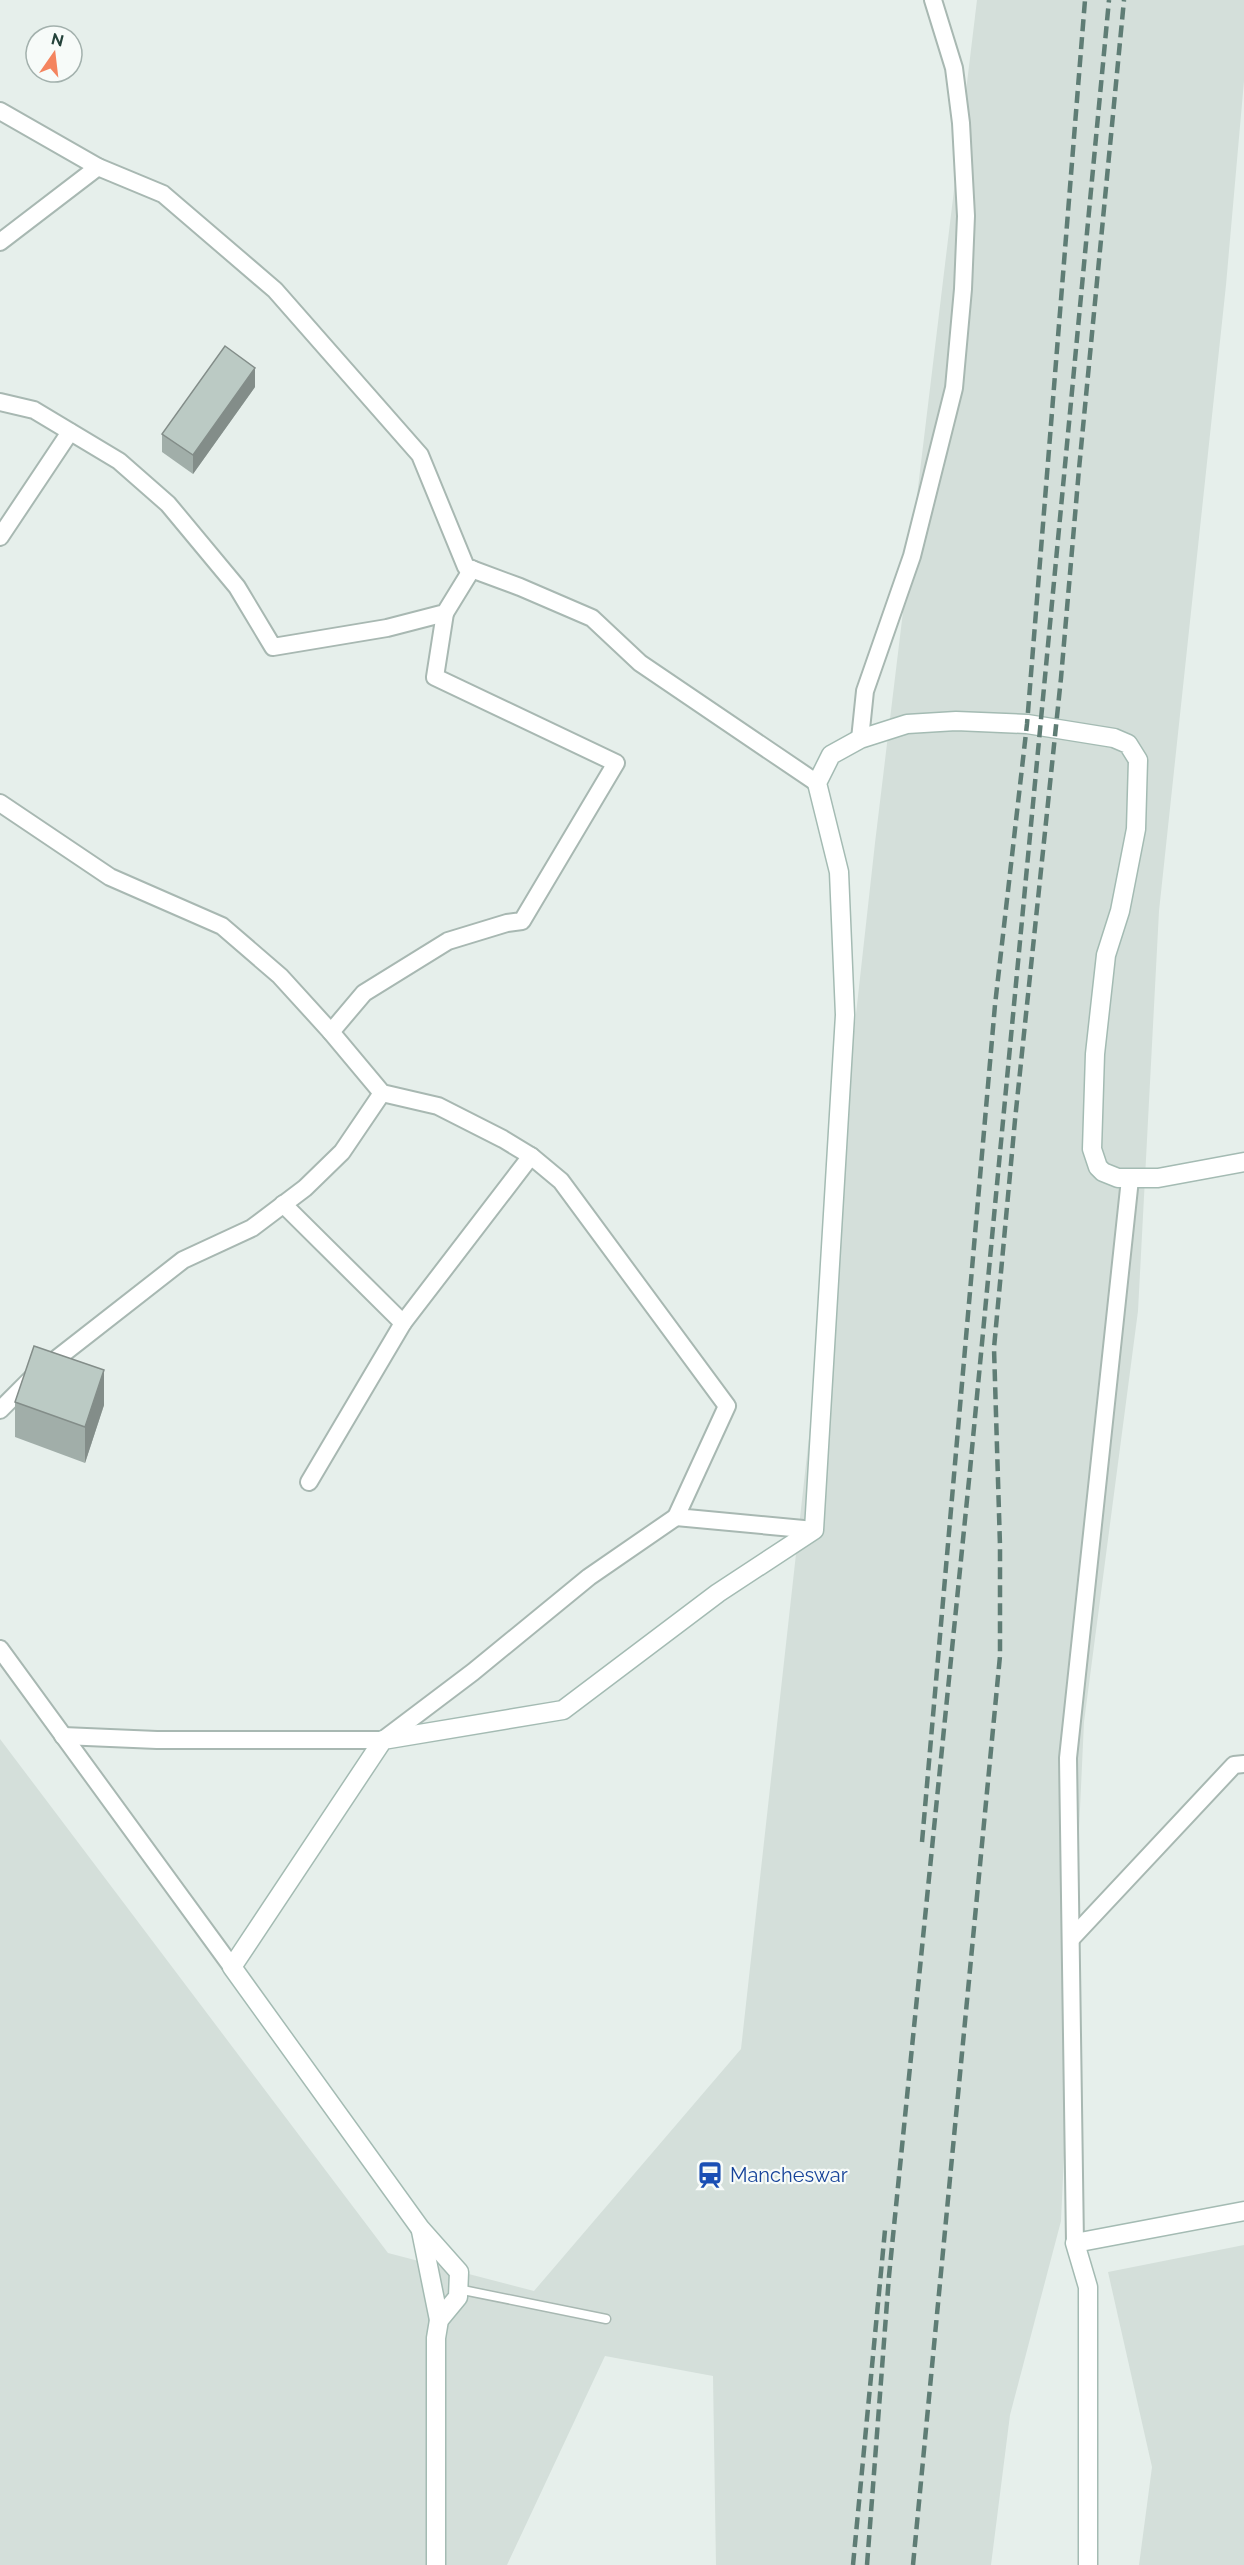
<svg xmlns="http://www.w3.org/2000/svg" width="1244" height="2565" font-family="Raleway,sans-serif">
<rect width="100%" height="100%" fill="#e6efeb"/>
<g fill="#d4dfda">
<path d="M977 0H1244V81L1226 285 1159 911 1138 1311 1084 1722 1061 2221 1010 2415 991 2565H716L713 2376 605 2356 507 2565H0V1739L388 2253 534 2291 741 2049 875 843Z"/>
<path d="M1244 2245V2565H1139L1152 2467 1108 2272Z"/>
</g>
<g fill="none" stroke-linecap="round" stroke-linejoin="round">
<defs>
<path id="lane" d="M458 2289 606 2319"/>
<g id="street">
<path d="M0 111 98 167 163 194 275 290 420 455 466 567 520 587 592 618 640 663 817 783"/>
<path d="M0 242 98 167"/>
<path d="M0 402 34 410 119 461 168 504 237 587 273 647 387 628 445 613 472 569"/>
<path d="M0 537 70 432"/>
<path d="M860 739 865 691 912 556 954 388 963 289 966 216 961 123 954 68 933 0"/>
<path d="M0 803 110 877 222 926 280 976 331 1032 382 1093 438 1106 503 1139 531 1156 561 1181 727 1406 676 1517 814 1530"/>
<path d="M331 1032 364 993 448 941 507 923 522 921 616 763 435 677 445 613"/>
<path d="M283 1204 403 1323 309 1482"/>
<path d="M403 1323 531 1156"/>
<path d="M0 1410 32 1378 183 1260 252 1228 305 1188 342 1152 382 1093"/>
<path d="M0 1649 232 1967"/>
<path d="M63 1736 157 1740H383L473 1672 589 1577 676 1517"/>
<path d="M1071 1939 1234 1765 1244 1764"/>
<path d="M1075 2243 1068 1758 1130 1179"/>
</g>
<g id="secondary">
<path d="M421 2231 439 2320"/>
<path d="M436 2565V2338L439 2320 458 2297 459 2272 420 2228 232 1967 383 1740 563 1710 718 1593 814 1530 845 1015 839 872 817 783 831 755 860 739 907 724 956 721 1027 724 1114 738 1128 744 1138 760 1136 829 1120 911 1106 955 1095 1054 1092 1149 1098 1167 1103 1172 1118 1178H1158L1244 1162"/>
<path d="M1088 2565V2287L1075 2243 1244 2211"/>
</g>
</defs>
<use href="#lane" stroke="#a8b8b2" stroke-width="11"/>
<use href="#street" stroke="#a8b8b2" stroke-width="20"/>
<use href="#secondary" stroke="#a4bbb3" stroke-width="21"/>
<use href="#lane" stroke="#fff" stroke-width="8"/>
<use href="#street" stroke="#fff" stroke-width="16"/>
<use href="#secondary" stroke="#fff" stroke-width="18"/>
<g stroke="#5f7d75" stroke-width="4.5" stroke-dasharray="12 6" stroke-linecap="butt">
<path d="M922 1842 995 1005 1027 724 1085 0"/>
<path d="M853 2565 885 2230"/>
<path d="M867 2565 889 2276 970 1470 1109 0"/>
<path d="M913 2565 1000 1656V1546L994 1348 1015 1120 1061 678 1079 469 1124 0"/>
</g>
</g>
<g fill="#a1aea9">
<path d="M255 387 193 474 162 452V434Z"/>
<path d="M15 1402 104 1405 85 1463 15 1437Z"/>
</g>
<g fill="#838d89">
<path d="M255 368V387L193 474V455Z"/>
<path d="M104 1370V1405L85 1463V1427Z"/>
</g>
<g fill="#bbcac4" stroke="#838d89" stroke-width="1.5">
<path d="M225 346 255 368 193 455 162 434Z"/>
<path d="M34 1346 104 1370 85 1427 15 1402Z"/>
</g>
<defs>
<symbol id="station-bare" viewBox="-9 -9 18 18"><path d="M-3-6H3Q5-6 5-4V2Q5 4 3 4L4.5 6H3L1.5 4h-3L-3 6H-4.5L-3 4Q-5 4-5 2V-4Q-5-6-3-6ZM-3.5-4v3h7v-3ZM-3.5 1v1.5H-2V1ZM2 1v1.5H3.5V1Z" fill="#1a4fb4" stroke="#f7fbf9" stroke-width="2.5" paint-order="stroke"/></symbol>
</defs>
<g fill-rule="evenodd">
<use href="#station-bare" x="691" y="2156" width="38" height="38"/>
</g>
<g text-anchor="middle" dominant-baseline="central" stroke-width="4.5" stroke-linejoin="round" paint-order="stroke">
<g font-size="20" fill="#164399" stroke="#f7fbf9" text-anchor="start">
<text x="730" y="2175">Mancheswar</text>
</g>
</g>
<g transform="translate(54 54) rotate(14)"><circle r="28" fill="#f7fbf9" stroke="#a3b1ad" stroke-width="1.5"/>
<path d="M0-4.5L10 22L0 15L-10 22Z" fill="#f4845f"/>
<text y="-9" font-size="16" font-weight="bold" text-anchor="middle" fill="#24423a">N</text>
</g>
</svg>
